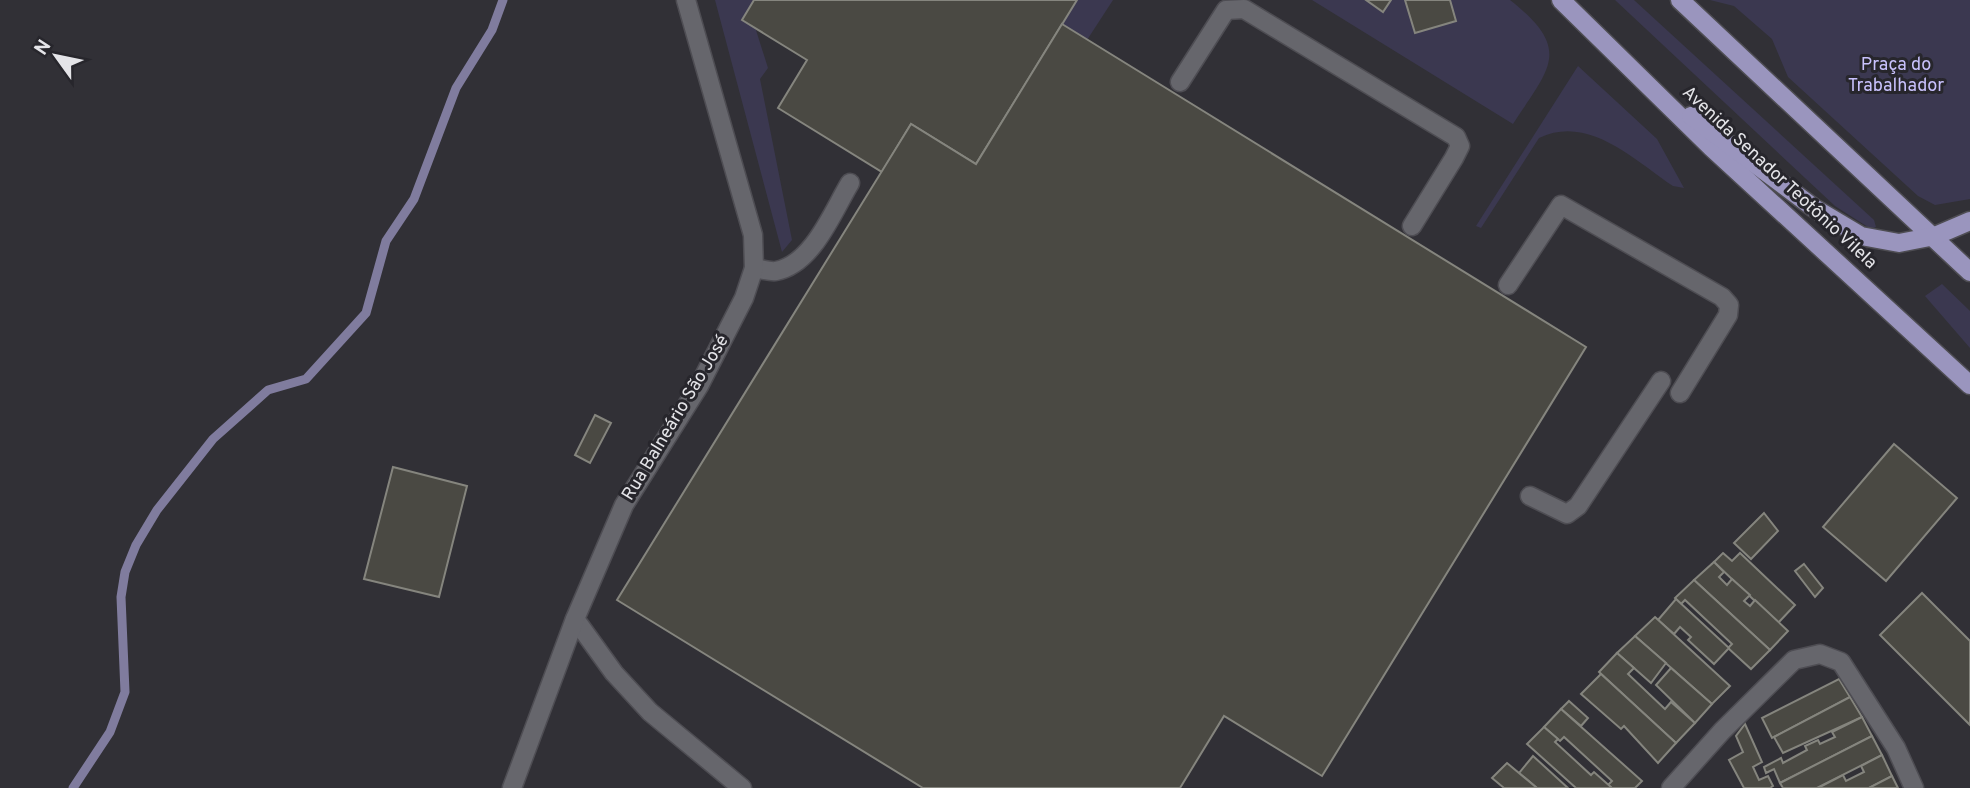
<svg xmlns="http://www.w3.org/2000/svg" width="1970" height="788" font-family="Overpass,sans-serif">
<rect width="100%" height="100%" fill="#313036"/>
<g fill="#3b3850">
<path d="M715 0H754L755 27 768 68 760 79 792 240 782 252Z"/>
<path d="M1077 0H1113L1087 40 1062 24Z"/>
<path d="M1312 0H1510C1573 50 1550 67 1513 124Z"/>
<path d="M1615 0H1634L1874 220 1876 227 1871 229 1835 206Z"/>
<path d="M1710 0H1970V199L1935 205 1918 196 1788 77 1772 39 1734 6Z"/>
<path d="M1578 66 1657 139 1684 188 1673 186C1633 159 1588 114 1539 138L1481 228 1476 226Z"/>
<path d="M1942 284 1970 311V348L1925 296Z"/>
</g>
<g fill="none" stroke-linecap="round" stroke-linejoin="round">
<path stroke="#807c9e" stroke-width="9" d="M73 788 110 732 125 692 121 597 125 572 136 545 157 510 213 439 268 390 306 379 366 313 386 241 414 199 456 88 492 30 503 0"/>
</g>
<g fill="#4a4943" stroke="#85857e" stroke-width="2">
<path d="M754 0H1077L976 164 911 124 882 172 778 108 807 60 742 20Z"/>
<path d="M1366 0H1391L1383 12Z"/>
<path d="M1405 0H1450L1456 21 1415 33Z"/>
<path d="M1062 24 1586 347 1322 776 1224 716 1180 788H923L617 600 911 124 976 164Z"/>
<path d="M595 415 611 423 590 463 575 455Z"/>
<path d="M1894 444 1957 498 1886 581 1823 527Z"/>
<path d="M393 467 467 486 439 597 364 579Z"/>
<path d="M1764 513 1778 531 1751 559 1734 543Z"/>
<path d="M1723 553 1732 561 1740 553 1795 605 1778 623 1714 562Z"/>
<path d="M1714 562 1724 572 1719 577 1727 585 1732 579 1750 595 1744 601 1750 606 1755 600 1788 631 1770 650 1694 580Z"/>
<path d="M1804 564 1823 588 1815 597 1795 571Z"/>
<path d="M1694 580 1770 650 1751 669 1728 648 1732 644 1685 600 1681 604 1675 598Z"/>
<path d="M1922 593 1970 641V725L1880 635Z"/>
<path d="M1676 599 1729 648 1714 664 1688 640 1691 637 1680 627 1674 634 1658 620Z"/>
<path d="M1655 617 1730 686 1712 704 1635 636Z"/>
<path d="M1635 636 1666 663 1651 683 1617 653Z"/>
<path d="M1617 653 1634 668 1628 674 1665 709 1671 702 1695 723 1676 743 1599 672Z"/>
<path d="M1671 668 1712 704 1695 723 1656 685Z"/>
<path d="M1601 674 1676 743 1658 763 1624 726 1621 729 1581 694Z"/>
<path d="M1839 679 1850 697 1772 738 1762 718Z"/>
<path d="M1850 697 1862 717 1783 753 1774 737Z"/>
<path d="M1569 701 1588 718 1581 726 1561 709Z"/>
<path d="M1561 709 1642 781 1635 788H1612L1608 785 1612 781 1564 737 1560 741 1544 727Z"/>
<path d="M1862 717 1872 736 1780 783 1774 769 1766 773 1764 767 1781 758 1783 763 1807 750 1805 746 1818 740 1820 744 1835 737 1832 732Z"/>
<path d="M1745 724 1762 762 1753 767 1759 780 1768 776 1773 786 1770 788H1744L1729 760 1743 752 1736 736Z"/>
<path d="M1544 727 1558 739 1555 742 1591 775 1594 772 1612 788H1576L1527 744Z"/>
<path d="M1872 736 1882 755 1817 788H1783L1780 783Z"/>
<path d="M1882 755 1892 776 1869 788H1818L1843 775 1846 781 1864 772 1861 766Z"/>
<path d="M1533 756 1568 788H1537L1519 773Z"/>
<path d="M1507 763 1537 788H1504L1492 778Z"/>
<path d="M1892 776 1898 788H1869Z"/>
</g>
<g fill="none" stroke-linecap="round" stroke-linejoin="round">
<defs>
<g id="minor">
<path d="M1180 82 1226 10 1244 9 1456 137 1460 146 1454 158 1412 226"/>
<path d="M754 268C761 269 770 272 776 271 813 264 833 211 850 183"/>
<path d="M1508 285 1561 205 1722 297 1729 305 1728 315 1680 393"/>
<path d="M1530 496 1567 514 1578 506 1661 381"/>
<path d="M575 619 614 673 650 712 742 788"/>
<path d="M512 788 575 619 624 505 699 386 744 298 754 268 753 235 686 0"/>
<path d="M1671 788 1722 731 1794 660 1820 654 1841 662 1896 748 1914 788"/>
</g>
<g id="major">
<path d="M1561 0 1711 147 1970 385"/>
<path d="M1680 0 1970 272"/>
<path d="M1691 116 1814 208 1861 236 1899 243 1935 236 1970 221"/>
</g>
</defs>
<use href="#minor" stroke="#4e4d53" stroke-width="21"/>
<use href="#major" stroke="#4e4d53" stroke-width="21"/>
<use href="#minor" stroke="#66666c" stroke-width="18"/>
<use href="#major" stroke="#9a95be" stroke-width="18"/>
</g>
<g text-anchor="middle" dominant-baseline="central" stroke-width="6" stroke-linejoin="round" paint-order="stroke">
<g font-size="18" fill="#c8c1fc" stroke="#27262c">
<text x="1896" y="65">Praça do<tspan x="1896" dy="21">Trabalhador</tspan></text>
</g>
<g font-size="18" fill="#e4e4e8" stroke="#27262c">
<text transform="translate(1779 178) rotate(43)">Avenida Senador Teotônio Vilela</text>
<text transform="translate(676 418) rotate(-59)">Rua Balneário São José</text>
</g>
</g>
<g transform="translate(56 56) rotate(303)" stroke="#27262c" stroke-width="5" paint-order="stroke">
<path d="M0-5L12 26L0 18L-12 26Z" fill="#e4e4e8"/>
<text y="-10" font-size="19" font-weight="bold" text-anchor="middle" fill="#e4e4e8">N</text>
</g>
</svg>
